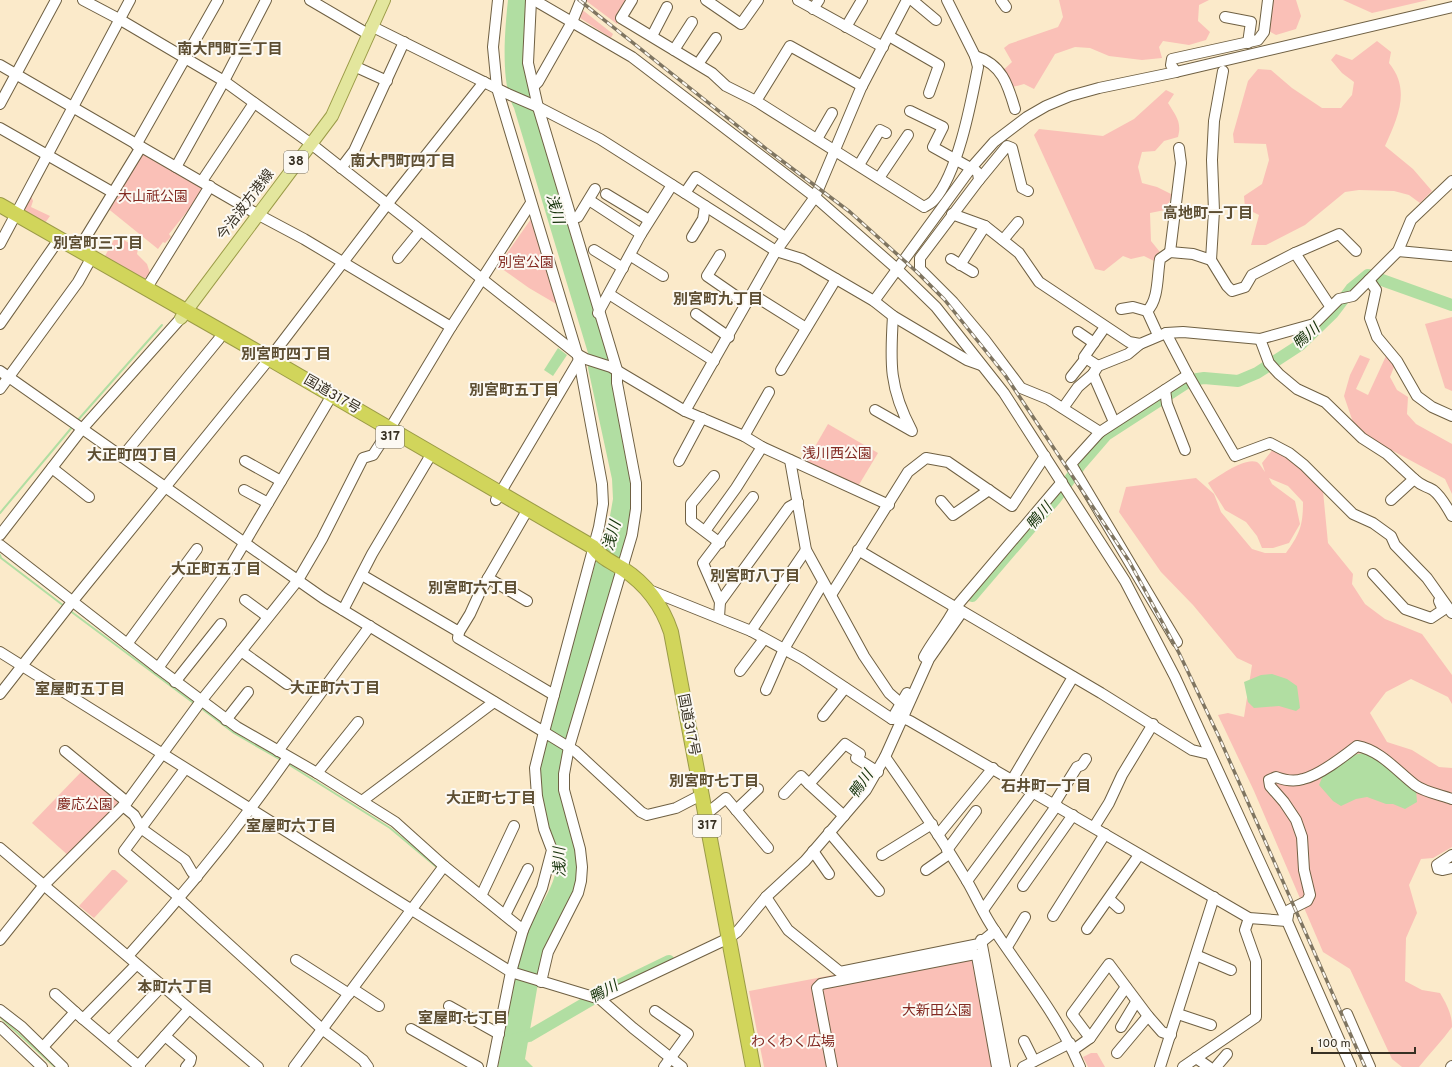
<svg xmlns="http://www.w3.org/2000/svg" width="1452" height="1067" font-family="Overpass,'Noto Sans JP',sans-serif">
<rect width="100%" height="100%" fill="#fbeaca"/>
<g fill="#fac0b7">
<path d="M585 0H630L617 24Z"/>
<path d="M1059 0H1209L1199 5 1198 21 1210 32 1206 40 1189 45 1163 41 1159 47 1162 58 1142 60 1109 56 1090 48 1075 47 1055 54 1034 89 1024 84 1009 88 999 74 1012 62 1004 48 1009 44 1058 27 1063 17Z"/>
<path d="M1264 0H1296L1301 16 1296 29 1276 35 1261 27Z"/>
<path d="M1343 0H1428L1372 13Z"/>
<path d="M580 8 613 34 611 38 577 16Z"/>
<path d="M1377 41 1391 52 1389 63C1411 90 1398 117 1385 146L1413 169 1432 191 1420 203 1409 195 1394 191 1359 190 1345 192 1305 225 1266 245H1251L1259 215 1245 208 1244 196 1262 184 1269 160 1266 144 1234 143 1233 134 1248 81 1258 69 1271 70 1292 88 1322 108H1341L1352 95 1354 82 1342 73 1331 60 1336 54 1352 60Z"/>
<path d="M1166 90 1174 94 1168 103C1176 116 1182 122 1178 137L1164 141 1155 151 1142 152 1138 167 1142 183 1157 187 1173 195 1165 210 1150 213 1151 241 1164 257 1160 264 1144 256 1131 259 1123 256 1104 271 1095 269 1034 135 1039 129 1103 136 1134 119Z"/>
<path d="M142 149 206 188 169 234 171 237 165 243 163 242 158 249 106 207Z"/>
<path d="M31 196 33 201 31 207 50 216 45 223 50 228 19 213Z"/>
<path d="M531 219 558 305 529 288 498 266Z"/>
<path d="M115 238H121L138 249 137 254 147 264 150 273 143 280 105 256Z"/>
<path d="M1452 317V391L1445 388 1425 324Z"/>
<path d="M1360 355 1370 359 1356 389 1368 395 1386 356 1396 362 1390 377 1397 390 1408 397 1407 414 1416 424 1452 444V494L1445 479 1356 431 1344 396 1350 375Z"/>
<path d="M828 424 878 453 857 488 805 464Z"/>
<path d="M1274 448 1289 455 1323 491 1328 543 1353 574 1352 584 1365 604 1385 619 1422 634 1452 675V704L1448 697 1411 679 1386 692 1370 713 1387 742 1412 750 1439 767 1452 768V847L1433 858 1421 859 1409 885 1417 913 1406 938 1405 981 1422 990 1440 993C1447 1005 1452 1014 1452 1027 1442 1041 1430 1053 1419 1067H1402L1392 1059 1350 969 1323 952 1254 791 1218 715 1228 713 1244 717 1252 665 1237 658 1193 605 1161 572 1119 512 1126 487 1196 478 1214 494 1221 512 1252 549 1265 553H1286C1300 534 1303 525 1303 502L1288 486 1269 478 1272 484 1295 501 1300 524 1289 543 1273 548H1262L1257 536 1246 522 1225 510 1208 483C1219 476 1245 457 1257 462 1260 464 1262 468 1265 472L1262 463Z"/>
<path d="M83 770 125 803 70 857 32 823Z"/>
<path d="M112 870H115L128 881 94 918 79 906Z"/>
<path d="M981 947 1005 1067H764L749 991Z"/>
<path d="M1091 1053H1097L1105 1067H1088L1083 1057Z"/>
</g>
<g fill="#b1dea2">
<path d="M508 0H528L525 40 609 361 633 486 629 532 561 778 578 847V877L573 898 546 949 537 989 525 1059 533 1067H498L515 980C515 958 524 934 536 914 544 900 553 886 556 870 558 854 551 840 547 825 542 802 538 779 541 755L598 554 610 516 613 499 612 479 588 368V353L514 108C500 83 505 29 508 0Z"/>
<path d="M558 348 567 355 553 376 544 370Z"/>
<path d="M1272 674 1287 679 1297 686 1300 708 1296 711 1279 706 1254 708 1248 702 1244 682 1261 675Z"/>
<path d="M1363 753C1383 762 1399 776 1416 790L1417 802 1405 809 1393 804H1386L1367 797 1356 799 1341 806 1333 801 1319 785 1324 773 1353 755Z"/>
</g>
<g fill="none" stroke-linecap="round" stroke-linejoin="round">
<g stroke="#b1dea2" stroke-width="2">
<path d="M77 421 162 325"/>
<path d="M0 513 73 426"/>
<path d="M0 555 1 558 64 606"/>
<path d="M69 610 195 704"/>
<path d="M201 708 234 733 281 760"/>
<path d="M288 764 390 828 439 869"/>
<path d="M0 1017 55 1067"/>
</g>
<g stroke="#b1dea2" stroke-width="12">
<path d="M972 596 1056 498 1081 464 1106 435 1191 380 1204 378 1238 381 1257 373 1300 345 1333 313 1351 289 1368 275 1452 305"/>
<path d="M513 1040 529 1036 601 994 669 961"/>
</g>
<defs>
<g id="minor">
<path d="M83 0 119 19 224 81 310 143 577 354 586 359 611 367 685 411 744 436 762 447 889 505"/>
<path d="M310 0 368 34"/>
<path d="M531 0 528 63 538 107 617 370V383L636 483V509L632 535 569 747 564 774V790L580 849 582 867 581 881 578 893 548 952 541 982"/>
<path d="M534 0 632 57 815 197 897 269 936 307 1004 393 1125 581 1175 677 1287 921 1351 1067"/>
<path d="M632 0 621 18 712 73 726 86 756 101 924 207C927 205 932 203 934 200 958 173 971 103 978 67L975 56 947 0"/>
<path d="M706 0 741 24 758 0"/>
<path d="M798 0 883 47"/>
<path d="M912 0 936 20"/>
<path d="M1001 0 1006 7"/>
<path d="M813 9 819 0"/>
<path d="M1225 17 1251 22 1248 43"/>
<path d="M371 26 508 94 538 107 600 139 776 251 802 259 874 301 893 316 967 360 981 365"/>
<path d="M846 27 862 0"/>
<path d="M652 36 667 7"/>
<path d="M889 36 939 65 929 93"/>
<path d="M674 50 692 22"/>
<path d="M975 56C1002 64 1008 85 1015 109"/>
<path d="M698 64 716 38"/>
<path d="M0 65 257 214 304 239 451 327"/>
<path d="M354 66 387 81"/>
<path d="M1176 72 1171 65 1172 59 1258 40 1264 32 1268 0"/>
<path d="M534 86 538 82 572 22 581 0"/>
<path d="M756 101 790 46 862 86"/>
<path d="M0 104 56 0"/>
<path d="M910 111 943 127 933 147 976 171 978 173 979 180 920 258V269L953 302 985 340 1021 388 1048 399 1100 432 1188 375"/>
<path d="M0 128 112 192"/>
<path d="M817 139 832 113"/>
<path d="M136 145 218 0"/>
<path d="M859 165 880 130 886 133"/>
<path d="M176 167 224 81 266 0"/>
<path d="M341 168 354 151 404 42"/>
<path d="M879 178 908 135"/>
<path d="M979 180 1007 146 1012 148 1022 188 1028 191"/>
<path d="M202 181 254 103"/>
<path d="M685 193 696 177 785 237"/>
<path d="M606 194 649 220"/>
<path d="M589 200 641 234"/>
<path d="M952 214 985 226 1019 253 1039 282 1129 342 1140 344 1166 333 1183 332 1260 339 1314 324 1339 299 1353 296 1398 251 1411 220 1452 181"/>
<path d="M571 219 578 217 595 189"/>
<path d="M692 237 703 219 705 206"/>
<path d="M1003 240 1018 222"/>
<path d="M0 244 130 0"/>
<path d="M78 250 141 147"/>
<path d="M594 250 623 268"/>
<path d="M1398 251 1452 256"/>
<path d="M1170 252 1181 163 1179 148"/>
<path d="M1295 253 1339 234 1356 251"/>
<path d="M720 255 707 276 746 303"/>
<path d="M631 256 663 276"/>
<path d="M398 258 420 231"/>
<path d="M951 259 973 272"/>
<path d="M1211 260 1227 286 1232 291 1245 287 1252 275 1295 253 1330 306"/>
<path d="M960 265 985 226"/>
<path d="M1369 280 1376 290 1370 318 1377 337 1397 361 1417 396 1432 407 1452 416"/>
<path d="M146 289 210 186"/>
<path d="M609 294 714 361"/>
<path d="M752 294 806 328"/>
<path d="M874 301 971 168 994 142 1027 117 1046 106 1070 96 1099 88 1176 72 1452 7"/>
<path d="M1121 309 1133 307 1147 311"/>
<path d="M598 313 641 234 672 185"/>
<path d="M696 314 729 337"/>
<path d="M0 324 55 245"/>
<path d="M1078 332 1094 343"/>
<path d="M1166 333 1188 375 1235 456 1270 443 1289 453 1304 465 1353 514 1373 523 1391 536 1395 545 1427 578 1452 613"/>
<path d="M1158 335 1147 311C1159 300 1157 275 1160 259L1170 252 1193 254 1211 260 1214 211 1212 160 1214 121 1223 71"/>
<path d="M1260 339 1269 363 1279 374 1297 389 1325 402 1362 438 1387 454 1414 479 1391 500"/>
<path d="M1098 366 1084 357 1105 327"/>
<path d="M781 370 836 279"/>
<path d="M0 371 323 598 544 732 599 527 603 504 602 484 579 360 497 88 493 47 498 0"/>
<path d="M1093 374 1114 422"/>
<path d="M1071 377 1086 358"/>
<path d="M0 389 78 282 88 264"/>
<path d="M1165 390 1167 404 1185 450"/>
<path d="M1063 408 1078 387 1093 374 1098 366 1128 354 1140 344"/>
<path d="M875 410 912 431C889 388 890 363 893 316"/>
<path d="M685 411 776 251 815 197 861 88 907 0"/>
<path d="M1100 432 1071 464 1177 642"/>
<path d="M744 436 769 392"/>
<path d="M122 457 219 339"/>
<path d="M790 460 806 550 864 656 889 693 906 708"/>
<path d="M245 461 281 481"/>
<path d="M679 461 702 418"/>
<path d="M52 468 89 497"/>
<path d="M714 476 691 504V521L720 543"/>
<path d="M1414 479C1423 487 1424 485 1433 490 1441 496 1447 507 1452 516"/>
<path d="M244 490 268 503"/>
<path d="M496 500 579 360"/>
<path d="M941 501 953 515 989 490"/>
<path d="M705 531 736 488 762 447"/>
<path d="M0 535 82 429 181 318"/>
<path d="M0 545 158 668 237 727 317 773 395 822 444 866 523 930 542 888 552 850 544 829 537 796 535 768 544 732 575 751 641 812 647 815 676 808 701 795"/>
<path d="M858 550 1101 693 1192 750 1209 754"/>
<path d="M1373 574 1405 609 1431 618 1443 610 1439 601"/>
<path d="M362 575 459 632 470 614 480 592 528 509"/>
<path d="M488 578 527 601"/>
<path d="M649 590 751 631 802 659 892 719 903 718 910 721 1249 918 1287 921 1289 910 1307 901 1310 895 1304 870 1302 837 1296 820 1284 802 1270 786 1269 780 1276 777C1284 780 1294 782 1303 779 1320 775 1343 757 1357 746 1380 750 1397 771 1415 785 1424 792 1441 795 1452 799"/>
<path d="M831 595 908 472 926 458 948 462 1012 506 1045 456"/>
<path d="M245 600 268 617"/>
<path d="M720 602 789 507 798 502"/>
<path d="M343 610 372 554 432 453"/>
<path d="M719 617 720 602 703 563 753 497"/>
<path d="M751 631 806 550"/>
<path d="M459 632 458 638 554 695"/>
<path d="M127 644 197 549"/>
<path d="M241 651 287 684"/>
<path d="M0 652 511 972 600 999 633 1028 682 1067"/>
<path d="M924 657C933 640 946 626 955 608L1062 482"/>
<path d="M158 668 229 569 332 395"/>
<path d="M740 671 764 639"/>
<path d="M175 682 221 624"/>
<path d="M766 690 784 649 823 583"/>
<path d="M0 694 72 602 270 358 392 198 484 82"/>
<path d="M823 716 845 688"/>
<path d="M892 719 907 693"/>
<path d="M226 720 248 692"/>
<path d="M65 751 127 802"/>
<path d="M278 751 370 626"/>
<path d="M885 757C914 798 942 839 967 881 977 898 984 916 995 931 1025 976 1059 1017 1080 1067"/>
<path d="M317 773 358 722"/>
<path d="M1012 780 1073 677"/>
<path d="M784 794 801 776 809 784"/>
<path d="M362 801 494 702"/>
<path d="M1054 804 1077 767 1082 765 1086 759"/>
<path d="M123 806 134 815 142 829 185 860 192 872 197 877"/>
<path d="M736 810 758 789"/>
<path d="M705 815 726 798 768 848"/>
<path d="M844 816 809 784 845 744 860 754 856 758 878 772"/>
<path d="M1094 827 1109 803 1122 775 1153 724"/>
<path d="M829 832 879 891"/>
<path d="M938 835 993 768"/>
<path d="M0 848 258 1067"/>
<path d="M947 850 976 811"/>
<path d="M813 851 829 874"/>
<path d="M882 855 932 824"/>
<path d="M1452 855 1437 865 1438 869 1442 870 1452 868"/>
<path d="M926 870 949 854"/>
<path d="M967 881 1033 792"/>
<path d="M1023 886 1073 815"/>
<path d="M481 896 514 826"/>
<path d="M766 897 788 930 840 972 979 944 995 931"/>
<path d="M180 898 124 851 185 769"/>
<path d="M179 899 322 1029 363 1060 368 1067"/>
<path d="M1109 899 1119 908"/>
<path d="M983 910 1057 805"/>
<path d="M505 915 528 869"/>
<path d="M1053 916 1105 834"/>
<path d="M1087 929 1139 855"/>
<path d="M0 940 44 885 127 802 201 701 298 580 322 539 363 458 373 455 386 435 451 327 531 203"/>
<path d="M981 940 1005 1067"/>
<path d="M1007 947 1025 917"/>
<path d="M1196 955 1231 970"/>
<path d="M128 956C186 892 239 827 288 757"/>
<path d="M296 960 349 994"/>
<path d="M353 989 379 1006"/>
<path d="M55 994 75 1012"/>
<path d="M600 999 729 938 737 932 766 897 805 861 866 790 885 757 929 659 962 612"/>
<path d="M449 1006 499 1034"/>
<path d="M0 1010 22 1027 63 1067"/>
<path d="M655 1011 688 1034 664 1067"/>
<path d="M1178 1014 1211 1025"/>
<path d="M1347 1014 1370 1067"/>
<path d="M83 1019 140 1067"/>
<path d="M0 1027 42 1067"/>
<path d="M1121 1027 1136 1002"/>
<path d="M411 1029 478 1067"/>
<path d="M165 1036 191 1058 190 1062 186 1067"/>
<path d="M1090 1038 1072 1014 1109 964 1148 1016 1162 1032 1171 1035"/>
<path d="M110 1041 162 986"/>
<path d="M1024 1041 1034 1061"/>
<path d="M43 1047 75 1012 83 1019 136 965"/>
<path d="M1073 1050 1090 1038 1126 987"/>
<path d="M1117 1053 1148 1016"/>
<path d="M1196 1058 1209 1067"/>
<path d="M138 1066 189 1009"/>
<path d="M294 1067 444 866"/>
<path d="M492 1067 511 972 523 930"/>
<path d="M832 1067 817 988 821 984 975 954 977 956 997 1067"/>
<path d="M1023 1067 1070 1043"/>
<path d="M1160 1067 1214 897"/>
<path d="M1183 1067 1256 1017V961L1245 930 1249 918"/>
<path d="M1216 1067 1227 1054"/>
<path d="M1451 1067 1452 1066"/>
</g>
<path id="major" d="M181 318 332 116 384 0"/>
<path id="highway" d="M0 205 244 344 593 547C601 558 612 562 623 569 646 584 662 605 671 632L753 1067"/>
</defs>
<use href="#minor" stroke="#6f6043" stroke-width="12"/>
<use href="#major" stroke="#9b9b47" stroke-width="14"/>
<use href="#highway" stroke="#9b9b47" stroke-width="16"/>
<use href="#minor" stroke="#fff" stroke-width="10"/>
<use href="#major" stroke="#e3e69d" stroke-width="12"/>
<use href="#highway" stroke="#d1d55b" stroke-width="14"/>
<defs>
<path id="rail" d="M579 0 769 151 850 212 918 273 944 299 1005 375 1129 561 1179 653 1219 737 1365 1067"/>
</defs>
<use href="#rail" stroke="#7f7561" stroke-width="3.5"/>
<use href="#rail" stroke="#fcf9f3" stroke-width="2" stroke-dasharray="6" stroke-linecap="butt"/>
</g>
<g text-anchor="middle" dominant-baseline="central" stroke-width="4" stroke-linejoin="round" paint-order="stroke">
<g fill="#fcf9f3" stroke="#726c61" stroke-width="1">
<rect x="284" y="151" width="24" height="22" rx="3"/>
<rect x="376" y="426" width="28" height="22" rx="3"/>
<rect x="693" y="815" width="28" height="22" rx="3"/>
</g>
<g font-size="13" font-weight="bold" fill="#373023">
<text x="296" y="162">38</text>
<text x="390" y="437">317</text>
<text x="707" y="826">317</text>
</g>
<g font-size="14" fill="#832a22" stroke="#fcf9f3">
<text x="153" y="197">大山祇公園</text>
<text x="526" y="263">別宮公園</text>
<text x="837" y="454">浅川西公園</text>
<text x="85" y="805">慶応公園</text>
<text x="937" y="1011">大新田公園</text>
<text x="793" y="1042">わくわく広場</text>
</g>
<g font-size="14" fill="#373023" stroke="#fcf9f3">
<text transform="translate(246 205) rotate(-53)">今治波方港線</text>
<text transform="translate(332 395) rotate(30)">国道317号</text>
<text transform="translate(688 725) rotate(79)">国道317号</text>
</g>
<g font-size="15" font-weight="bold" fill="#5d4e32" stroke="#fcf9f3">
<text x="230" y="50">南大門町三丁目</text>
<text x="403" y="162">南大門町四丁目</text>
<text x="1208" y="214">高地町一丁目</text>
<text x="98" y="244">別宮町三丁目</text>
<text x="718" y="300">別宮町九丁目</text>
<text x="286" y="355">別宮町四丁目</text>
<text x="514" y="391">別宮町五丁目</text>
<text x="132" y="456">大正町四丁目</text>
<text x="216" y="570">大正町五丁目</text>
<text x="755" y="577">別宮町八丁目</text>
<text x="473" y="589">別宮町六丁目</text>
<text x="335" y="689">大正町六丁目</text>
<text x="80" y="690">室屋町五丁目</text>
<text x="714" y="782">別宮町七丁目</text>
<text x="1046" y="787">石井町一丁目</text>
<text x="491" y="799">大正町七丁目</text>
<text x="291" y="827">室屋町六丁目</text>
<text x="175" y="988">本町六丁目</text>
<text x="463" y="1019">室屋町七丁目</text>
</g>
<g font-size="15" font-style="italic" fill="#143109" stroke="#fcf9f3">
<text transform="translate(554 209) rotate(75)">浅川</text>
<text transform="translate(1307 337) rotate(-41)">鴨川</text>
<text transform="translate(1040 517) rotate(-49)">鴨川</text>
<text transform="translate(613 536) rotate(-74)">浅川</text>
<text transform="translate(862 785) rotate(-55)">鴨川</text>
<text transform="translate(561 862) rotate(-91)">浅川</text>
<text transform="translate(604 993) rotate(-29)">鴨川</text>
</g>
</g>
<path d="M1312 1047v6h103v-6" fill="none" stroke="#373023" stroke-width="2"/>
<text x="1318" y="1047" font-size="12" fill="#373023" stroke="#fcf9f3" stroke-width="3" paint-order="stroke">100 m</text>
</svg>
